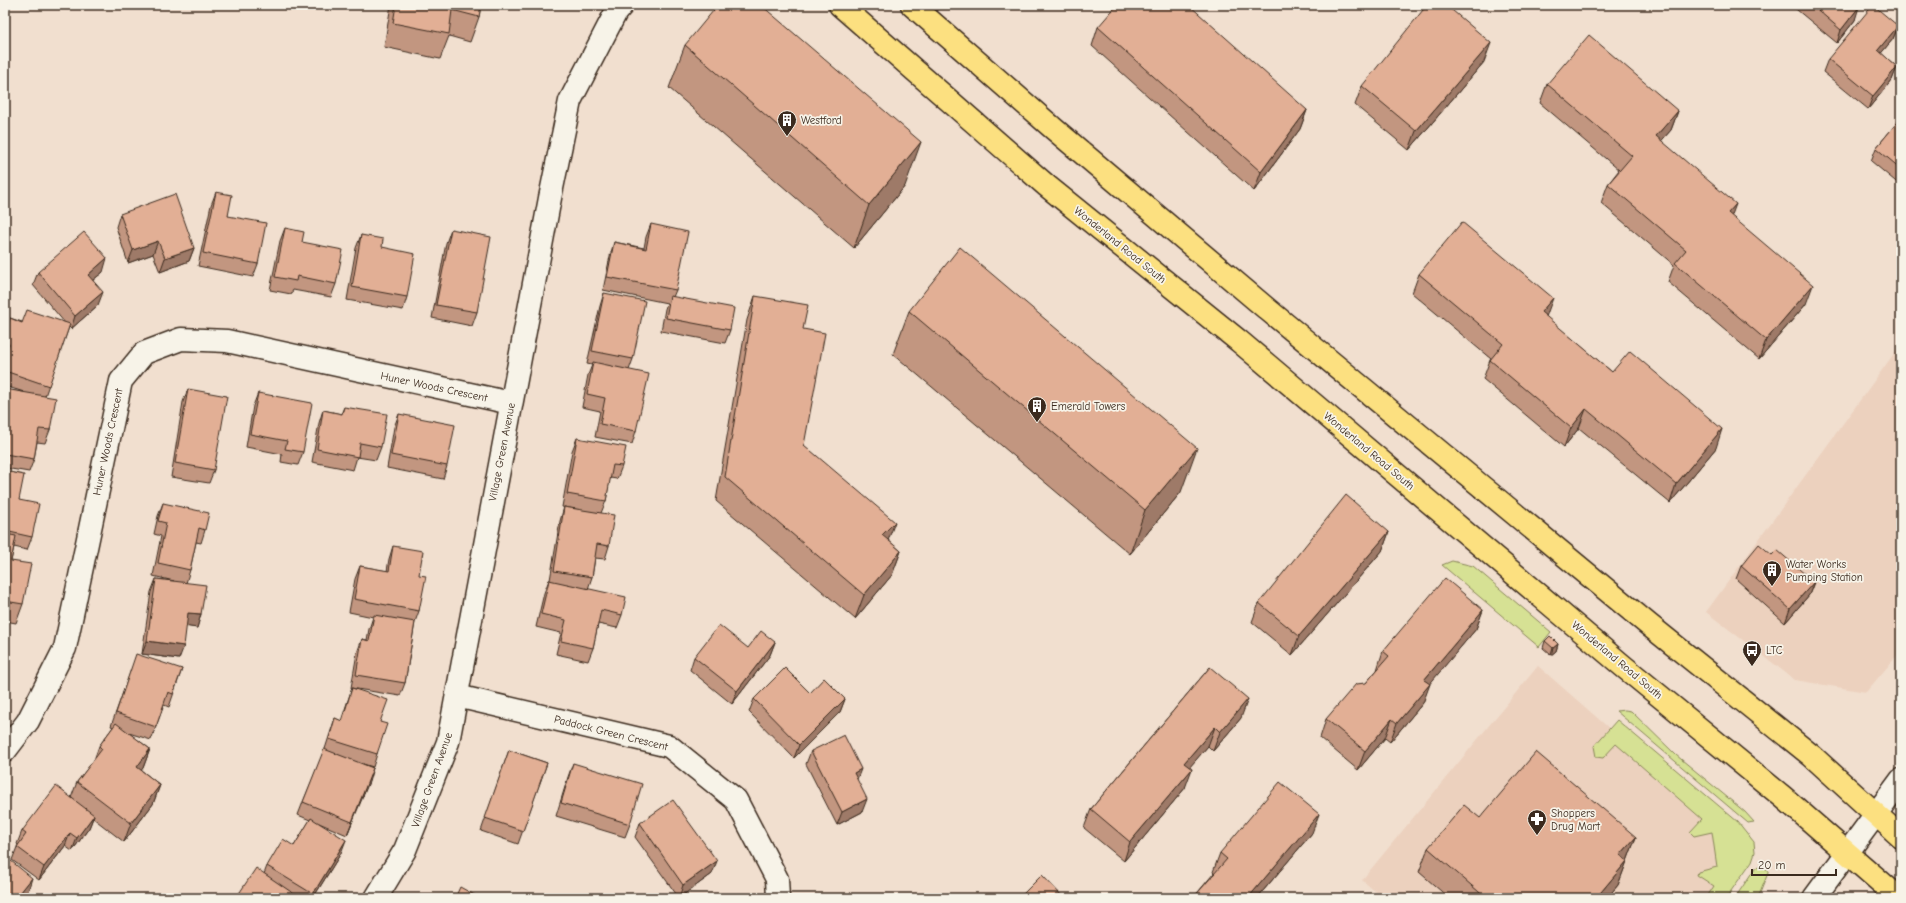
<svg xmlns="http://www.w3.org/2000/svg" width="1906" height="903" font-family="'Comic Neue',sans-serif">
<rect width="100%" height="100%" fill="#f1dfcf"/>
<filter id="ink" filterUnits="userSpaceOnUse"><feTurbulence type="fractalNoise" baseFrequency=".025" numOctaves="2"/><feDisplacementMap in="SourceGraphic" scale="8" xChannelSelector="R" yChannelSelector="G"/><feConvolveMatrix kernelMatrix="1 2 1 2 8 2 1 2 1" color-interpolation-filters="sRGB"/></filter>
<g filter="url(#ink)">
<g fill="#ecd1be">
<path d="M1901 344V651L1866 692 1795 680 1706 612Z"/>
<path d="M1538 666 1746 848 1714 898H1383L1362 880Z"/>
</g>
<g fill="#d6e194" stroke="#888659">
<path d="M1452 561 1473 566 1551 632 1539 647 1442 565Z"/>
<path d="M1625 710 1631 711 1676 755 1745 812 1754 822 1748 823 1616 711Z"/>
<path d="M1617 720 1738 822 1754 842 1755 852 1752 861 1726 898H1706L1714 886 1697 875 1698 872 1717 867 1712 832 1694 836 1690 832 1702 819 1616 744 1603 758 1596 757 1594 746Z"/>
<path d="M1760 867 1768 871V873L1758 898H1735L1755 868Z"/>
</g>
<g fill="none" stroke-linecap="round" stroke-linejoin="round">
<defs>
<g id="street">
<path d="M457 696 669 746 736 800 777 879 778 898"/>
<path d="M5 751 28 721 65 648 121 381 144 353 181 339 227 341 511 403"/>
</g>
<g id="secondary">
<path d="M376 898 405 850 448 742 550 198 570 101 616 12 622 5"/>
<path d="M1814 898 1901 780"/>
</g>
<g id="primary">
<path d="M840 5 1047 186 1239 341 1623 666 1783 797 1899 898"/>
<path d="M912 5 1054 129 1267 309 1649 625 1812 756 1901 837"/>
</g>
</defs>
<use href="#street" stroke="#3b2a1e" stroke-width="25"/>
<use href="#secondary" stroke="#3b2a1e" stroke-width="25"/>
<use href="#primary" stroke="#3b2a1e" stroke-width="25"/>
<use href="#street" stroke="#f7f3e8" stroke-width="22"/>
<use href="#secondary" stroke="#f7f3e8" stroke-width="22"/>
<use href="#primary" stroke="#fce080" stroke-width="22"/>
</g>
<g fill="#c29680" stroke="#3b2a1e">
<path d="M391 5H481L479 17 470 42 449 36 440 59 384 47Z"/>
<path d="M1791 5H1857L1855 20 1837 43Z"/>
<path d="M1898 26 1893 39 1881 53 1897 67 1892 80 1868 109 1823 72 1828 59Z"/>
<path d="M1098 27 1307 110 1300 129 1254 191 1092 46Z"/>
<path d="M685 45 905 186 854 248 669 88Z"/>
<path d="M1484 62 1409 150 1355 105 1362 86Z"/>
<path d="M1547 84 1678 111 1671 130 1661 141 1731 216 1806 304 1759 359 1668 282 1674 265 1601 203 1608 184 1619 170 1540 103Z"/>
<path d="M1901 118V186L1871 161 1876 148Z"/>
<path d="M216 192 228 216 258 264 253 277 198 266 211 205Z"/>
<path d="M120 214 194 248 189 261 160 272 153 254 128 263 116 227Z"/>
<path d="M651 224 676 290 673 297 730 330 725 343 661 331 665 309 667 303 603 290 610 256 614 242 644 248 646 237Z"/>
<path d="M285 228 302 242 336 284 331 297 293 290 291 294 270 290 280 241Z"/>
<path d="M451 229 477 312 472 326 432 318 446 243Z"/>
<path d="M361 235 382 247 407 297 403 310 347 300 356 248Z"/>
<path d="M38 272H103L93 280 98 305 71 329 69 327 45 396 50 430 45 443 37 442 34 459 29 472 5 468V390L24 392 5 386V333L10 318 22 322 65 323 33 285Z"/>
<path d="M1419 274 1546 317 1612 372 1716 448 1670 503 1579 428 1564 447 1483 379 1490 360 1491 359 1412 293Z"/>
<path d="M604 293 633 359 629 370 636 431 632 444 595 437 600 411 582 407 588 375 592 365 587 364 600 306Z"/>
<path d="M755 296 803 329 804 445 888 540 901 551 892 575 855 619 716 501 747 320Z"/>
<path d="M909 311 1181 492 1130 554 893 354Z"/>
<path d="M188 389 214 470 209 483 171 477 183 402Z"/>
<path d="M258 393 303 452 298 465 281 462 282 454 246 447 253 406Z"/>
<path d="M344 407 381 447 376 460 357 457 353 470 312 462 319 423 323 410 341 414Z"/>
<path d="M399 414 447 466 443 479 387 468 394 427Z"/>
<path d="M577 438 622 466 617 479 610 478 606 501 601 513 609 546 605 559 595 558 592 577 588 589 622 615 617 628 598 624 593 648 588 661 556 654 561 633 536 627 544 593 549 580H550L560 521 564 507 580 510 562 507 572 451Z"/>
<path d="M5 471 19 500 32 537 27 550 14 547 11 561 23 604 16 623 5 621Z"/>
<path d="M163 503 205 530 201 543 196 542 190 570 186 583 201 614 197 628 186 626 179 659 142 654 151 592 156 579 174 581 153 576 161 536 154 534 158 516Z"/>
<path d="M1389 532 1382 551 1292 655 1252 622 1259 603Z"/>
<path d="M393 546 419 575V611L415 622 405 683 400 696 351 688 357 653 362 639 367 640 369 629 373 617 349 612 355 579 360 566 387 571 389 559Z"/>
<path d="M1772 555 1814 582 1809 595 1785 623 1736 579 1741 566Z"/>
<path d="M1483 610 1476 629 1429 684 1423 703 1390 742 1385 738 1358 770 1320 738 1326 719 1366 683 1377 670 1383 651Z"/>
<path d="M1545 641 1558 644 1556 651 1551 655 1543 648Z"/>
<path d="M775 642 770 655 732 704 690 670 694 657 748 648Z"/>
<path d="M132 667 182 669 169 707 164 705 151 740 129 733 150 749 143 768 141 770 160 785 153 804 124 842 93 818 89 828 72 851 65 846 39 880 12 860 17 847 18 845 17 844 22 831 71 798 77 782 94 760 99 746 113 727 111 726Z"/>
<path d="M1210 667 1241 718 1213 751 1208 746 1189 767 1185 788 1124 861 1084 828 1091 809Z"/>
<path d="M352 688 380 722 377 754 373 767 363 764 373 768 347 835 319 823 341 853 313 898H236L264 874 267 866 294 846 310 820 298 815 303 802 325 749 335 718 341 721Z"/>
<path d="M810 693 845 699 840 712 794 758 749 712 754 699Z"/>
<path d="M509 750 547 763 518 844 481 831Z"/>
<path d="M811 751 857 780 862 812 837 825 806 764Z"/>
<path d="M573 763 630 824 625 837 556 816 568 777Z"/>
<path d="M1480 818 1636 837 1618 885 1607 898H1449L1419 872 1428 848Z"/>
<path d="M640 823 712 874 679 898 635 837Z"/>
<path d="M1312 833 1257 898H1193L1214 873 1213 872 1220 853Z"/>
</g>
<g fill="#9e7a68" stroke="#3b2a1e">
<path d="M1859 7 1855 20 1837 43 1841 30Z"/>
<path d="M1898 26 1893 39 1873 63 1878 50Z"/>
<path d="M1491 43 1484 62 1409 150 1416 131Z"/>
<path d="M1897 67 1892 80 1868 109 1873 96Z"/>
<path d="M1307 110 1300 129 1254 191 1261 172Z"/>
<path d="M1678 111 1671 130 1649 155 1656 136Z"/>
<path d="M921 142 905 186 854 248 869 205Z"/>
<path d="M1736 204 1729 223 1728 213Z"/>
<path d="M158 241 153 254 128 263 133 250Z"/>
<path d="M194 248 189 261 160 272 165 258Z"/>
<path d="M107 258 103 272 83 288 88 275Z"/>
<path d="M1813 285 1806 304 1759 359 1766 340Z"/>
<path d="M103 292 98 305 71 329 75 316Z"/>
<path d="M1553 298 1546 317 1534 331 1541 312Z"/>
<path d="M1586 409 1579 428 1564 447 1571 428Z"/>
<path d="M1722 429 1716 448 1670 503 1676 484Z"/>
<path d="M1197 448 1181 492 1130 554 1145 510Z"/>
<path d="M895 522 886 546 882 535Z"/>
<path d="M1389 532 1382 551 1292 655 1299 636Z"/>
<path d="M901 551 892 575 855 619 864 595Z"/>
<path d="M1814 582 1809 595 1785 623 1790 609Z"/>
<path d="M1483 610 1476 629 1417 699 1424 680Z"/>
<path d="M188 613 201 614 197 628 183 626Z"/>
<path d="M147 641 184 646 179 659 142 654Z"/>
<path d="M775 642 770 655 732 704 737 691Z"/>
<path d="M1558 644 1556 651 1551 655 1553 648Z"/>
<path d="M1430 684 1423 703 1390 742 1397 723Z"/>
<path d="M845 699 840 712 794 758 799 745Z"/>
<path d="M1248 699 1241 718 1213 751 1220 732Z"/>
<path d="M1392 719 1385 738 1358 770 1365 751Z"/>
<path d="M1215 727 1208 746 1177 782 1184 763Z"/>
<path d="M150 749 143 768 130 786 137 767Z"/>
<path d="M373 768 369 782 347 835 352 822Z"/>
<path d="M861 769 856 782 854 773Z"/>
<path d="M1192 769 1185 788 1124 861 1130 842Z"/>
<path d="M160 785 153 804 124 842 131 823Z"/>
<path d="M867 799 862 812 837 825 842 812Z"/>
<path d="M1319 814 1312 833 1257 898H1248Z"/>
<path d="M94 815 89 828 72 851 77 838Z"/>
<path d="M70 833 65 846 39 880 44 867Z"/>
<path d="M1636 837 1627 861 1620 855Z"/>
<path d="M346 840 341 853 313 898H311L313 894Z"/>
<path d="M717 861 712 874 679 898 683 885Z"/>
<path d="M1627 861 1618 885 1607 898H1596Z"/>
<path d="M32 878 28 891 22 898H16Z"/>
</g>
<g fill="#e2af95" stroke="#3b2a1e">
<path d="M396 5H481L479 17 452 10 449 34 393 23Z"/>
<path d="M718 5H761L921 142 869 205 685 45Z"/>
<path d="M1117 5H1189L1307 110 1261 172 1098 27Z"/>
<path d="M1427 5H1446L1491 43 1416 131 1362 86Z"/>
<path d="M1812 5H1857L1859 7 1841 30Z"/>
<path d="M1873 5 1898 26 1878 50 1897 67 1873 96 1828 59Z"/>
<path d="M1589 35 1678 111 1656 136 1736 204 1728 213 1813 285 1766 340 1675 263 1686 250 1608 184 1632 156 1547 84Z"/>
<path d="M1901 118V169L1876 148Z"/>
<path d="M216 192 232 195 228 216 266 223 258 264 203 253Z"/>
<path d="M175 194 194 248 165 258 158 241 133 250 120 214Z"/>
<path d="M1462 222 1553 298 1541 312 1612 372 1630 351 1722 429 1676 484 1586 409 1571 428 1490 360 1503 344 1419 274Z"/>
<path d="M651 224 688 232 676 290 607 277 614 242 646 249Z"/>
<path d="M285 228 304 232 302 242 343 250 336 284 297 276 296 281 275 277Z"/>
<path d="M451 229 491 237 477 312 436 305Z"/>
<path d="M84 232 107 258 88 275 103 292 75 316 38 272Z"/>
<path d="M361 235 383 239 382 247 415 254 407 297 352 287Z"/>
<path d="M960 247 1197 448 1145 510 909 311Z"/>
<path d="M604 293 645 301 633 359 592 351Z"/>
<path d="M670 296 734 308 730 330 666 318Z"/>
<path d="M755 296 808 305 803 329 825 333 804 445 895 522 882 535 901 551 864 595 725 477Z"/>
<path d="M27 310 70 324 49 386 5 371V354L9 344 5 342V334L10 318 22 323Z"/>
<path d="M593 362 649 374 636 431 600 424 605 398 587 394Z"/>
<path d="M5 389 56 398 50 430 39 429 34 459 5 454Z"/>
<path d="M188 389 227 396 214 470 175 463Z"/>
<path d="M258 393 312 403 303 452 285 449 287 441 250 434Z"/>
<path d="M344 407 387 414 381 447 360 443 358 457 317 449 323 410 342 414Z"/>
<path d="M399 414 455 425 447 466 391 455Z"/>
<path d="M577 438 626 447 622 466 613 465 606 501 567 494Z"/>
<path d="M5 471 24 475 19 500 39 504 32 537 5 531Z"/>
<path d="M1346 495 1389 532 1299 636 1259 603Z"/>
<path d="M163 503 209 513 205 530 199 528 190 570 158 563 166 523 158 521Z"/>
<path d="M564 507 614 515 609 546 597 544 592 577 554 571Z"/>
<path d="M5 534 16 536 11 561 31 564 23 604 5 601Z"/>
<path d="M1759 544 1772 555 1777 550 1814 582 1790 609 1741 566Z"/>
<path d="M393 546 423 551 419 575 426 576 419 611 354 599 360 566 389 571Z"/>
<path d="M1445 578 1483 610 1424 680 1430 684 1397 723 1392 719 1365 751 1326 719 1356 684 1366 683 1389 656 1383 651Z"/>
<path d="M156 579 206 585 201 614 188 613 184 646 147 641Z"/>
<path d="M549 580 626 597 622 615 601 610 593 648 561 641 566 620 541 614Z"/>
<path d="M374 615 415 622 405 683 356 675 362 639 369 641Z"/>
<path d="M719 625 748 648 761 631 775 642 737 691 694 657Z"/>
<path d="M1550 636 1558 644 1553 648 1545 641Z"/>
<path d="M136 654 182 669 173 694 168 692 156 727 116 713Z"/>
<path d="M1210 667 1248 699 1220 732 1215 727 1184 763 1192 769 1130 842 1091 809Z"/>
<path d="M785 668 810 693 824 678 845 699 799 745 754 699Z"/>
<path d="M352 688 388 700 380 722 387 724 377 754 329 739 335 718 342 721Z"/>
<path d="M116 723 150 749 137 767 160 785 131 823 77 782 102 749 99 746Z"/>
<path d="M844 735 861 769 854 773 867 799 842 812 811 751Z"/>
<path d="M324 749 373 768 352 822 303 802Z"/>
<path d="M509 750 547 763 523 831 485 818Z"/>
<path d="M1536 752 1636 837 1620 855 1627 861 1596 898H1486L1428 848 1464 805 1480 818Z"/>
<path d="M573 763 642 784 630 824 561 803Z"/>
<path d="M1280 782 1319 814 1248 898H1195L1194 897 1227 859 1220 853Z"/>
<path d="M56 786 94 815 77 838 70 833 44 867 17 847 26 834 22 831Z"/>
<path d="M673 800 717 861 683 885 640 823Z"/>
<path d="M311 818 346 840 313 894 267 866 283 839 294 846Z"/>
<path d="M5 856 32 878 16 898H5Z"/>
<path d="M256 868 300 898H236Z"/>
<path d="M1042 875 1064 898H1019Z"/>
<path d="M460 887 480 898H455Z"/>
</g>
</g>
<defs>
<symbol id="building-pin" viewBox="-11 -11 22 30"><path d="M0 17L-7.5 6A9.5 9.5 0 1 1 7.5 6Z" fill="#3b2a1e" stroke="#f7f3e8"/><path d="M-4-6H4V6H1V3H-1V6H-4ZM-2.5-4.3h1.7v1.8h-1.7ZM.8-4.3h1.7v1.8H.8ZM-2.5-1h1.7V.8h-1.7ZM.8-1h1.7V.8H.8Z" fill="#fff"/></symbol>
<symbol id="bus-pin" viewBox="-11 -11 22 30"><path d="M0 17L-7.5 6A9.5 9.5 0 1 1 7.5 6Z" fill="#3b2a1e" stroke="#f7f3e8"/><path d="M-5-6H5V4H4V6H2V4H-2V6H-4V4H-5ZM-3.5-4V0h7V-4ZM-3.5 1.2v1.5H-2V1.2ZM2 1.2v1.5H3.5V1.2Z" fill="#fff"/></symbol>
<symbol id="pharmacy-pin" viewBox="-11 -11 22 30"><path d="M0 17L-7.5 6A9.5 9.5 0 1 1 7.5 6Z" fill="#3b2a1e" stroke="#f7f3e8"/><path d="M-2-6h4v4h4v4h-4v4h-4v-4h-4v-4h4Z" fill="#fff"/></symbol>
</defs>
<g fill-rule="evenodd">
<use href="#building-pin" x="776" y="109" width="22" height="30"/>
<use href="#building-pin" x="1026" y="395" width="22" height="30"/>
<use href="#building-pin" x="1761" y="559" width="22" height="30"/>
<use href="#bus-pin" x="1741" y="639" width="22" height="30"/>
<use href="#pharmacy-pin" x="1526" y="808" width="22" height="30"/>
</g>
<g text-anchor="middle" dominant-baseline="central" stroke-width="3.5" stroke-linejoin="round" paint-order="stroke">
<g font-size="11" fill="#3b2a1e" stroke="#f7f3e8" text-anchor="start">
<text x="801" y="120">Westford</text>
<text x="1051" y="406">Emerald Towers</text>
<text x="1786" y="564">Water Works<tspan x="1786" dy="13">Pumping Station</tspan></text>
<text x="1766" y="650">LTC</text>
<text x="1551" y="813">Shoppers<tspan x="1551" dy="13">Drug Mart</tspan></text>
</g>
<g font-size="11" fill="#3b2a1e" stroke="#f7f3e8">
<text transform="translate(1120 245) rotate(39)">Wonderland Road South</text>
<text transform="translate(434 387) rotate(12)">Huner Woods Crescent</text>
<text transform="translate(108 442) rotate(-78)">Huner Woods Crescent</text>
<text transform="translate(1369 451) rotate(40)">Wonderland Road South</text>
<text transform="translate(502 452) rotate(-79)">Village Green Avenue</text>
<text transform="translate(1617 660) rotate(40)">Wonderland Road South</text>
<text transform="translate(611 733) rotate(14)">Paddock Green Crescent</text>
<text transform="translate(432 780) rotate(-70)">Village Green Avenue</text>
</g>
</g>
<rect width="1906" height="903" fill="none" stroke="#f7f3e8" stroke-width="20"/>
<rect x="10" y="10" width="1886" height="883" fill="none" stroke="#3b2a1e" stroke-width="1.5" filter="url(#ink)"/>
<path d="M1752 869v6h84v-6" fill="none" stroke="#3b2a1e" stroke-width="2"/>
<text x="1758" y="869" font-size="12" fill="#3b2a1e" stroke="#f7f3e8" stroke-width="3" paint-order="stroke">20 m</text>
</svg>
